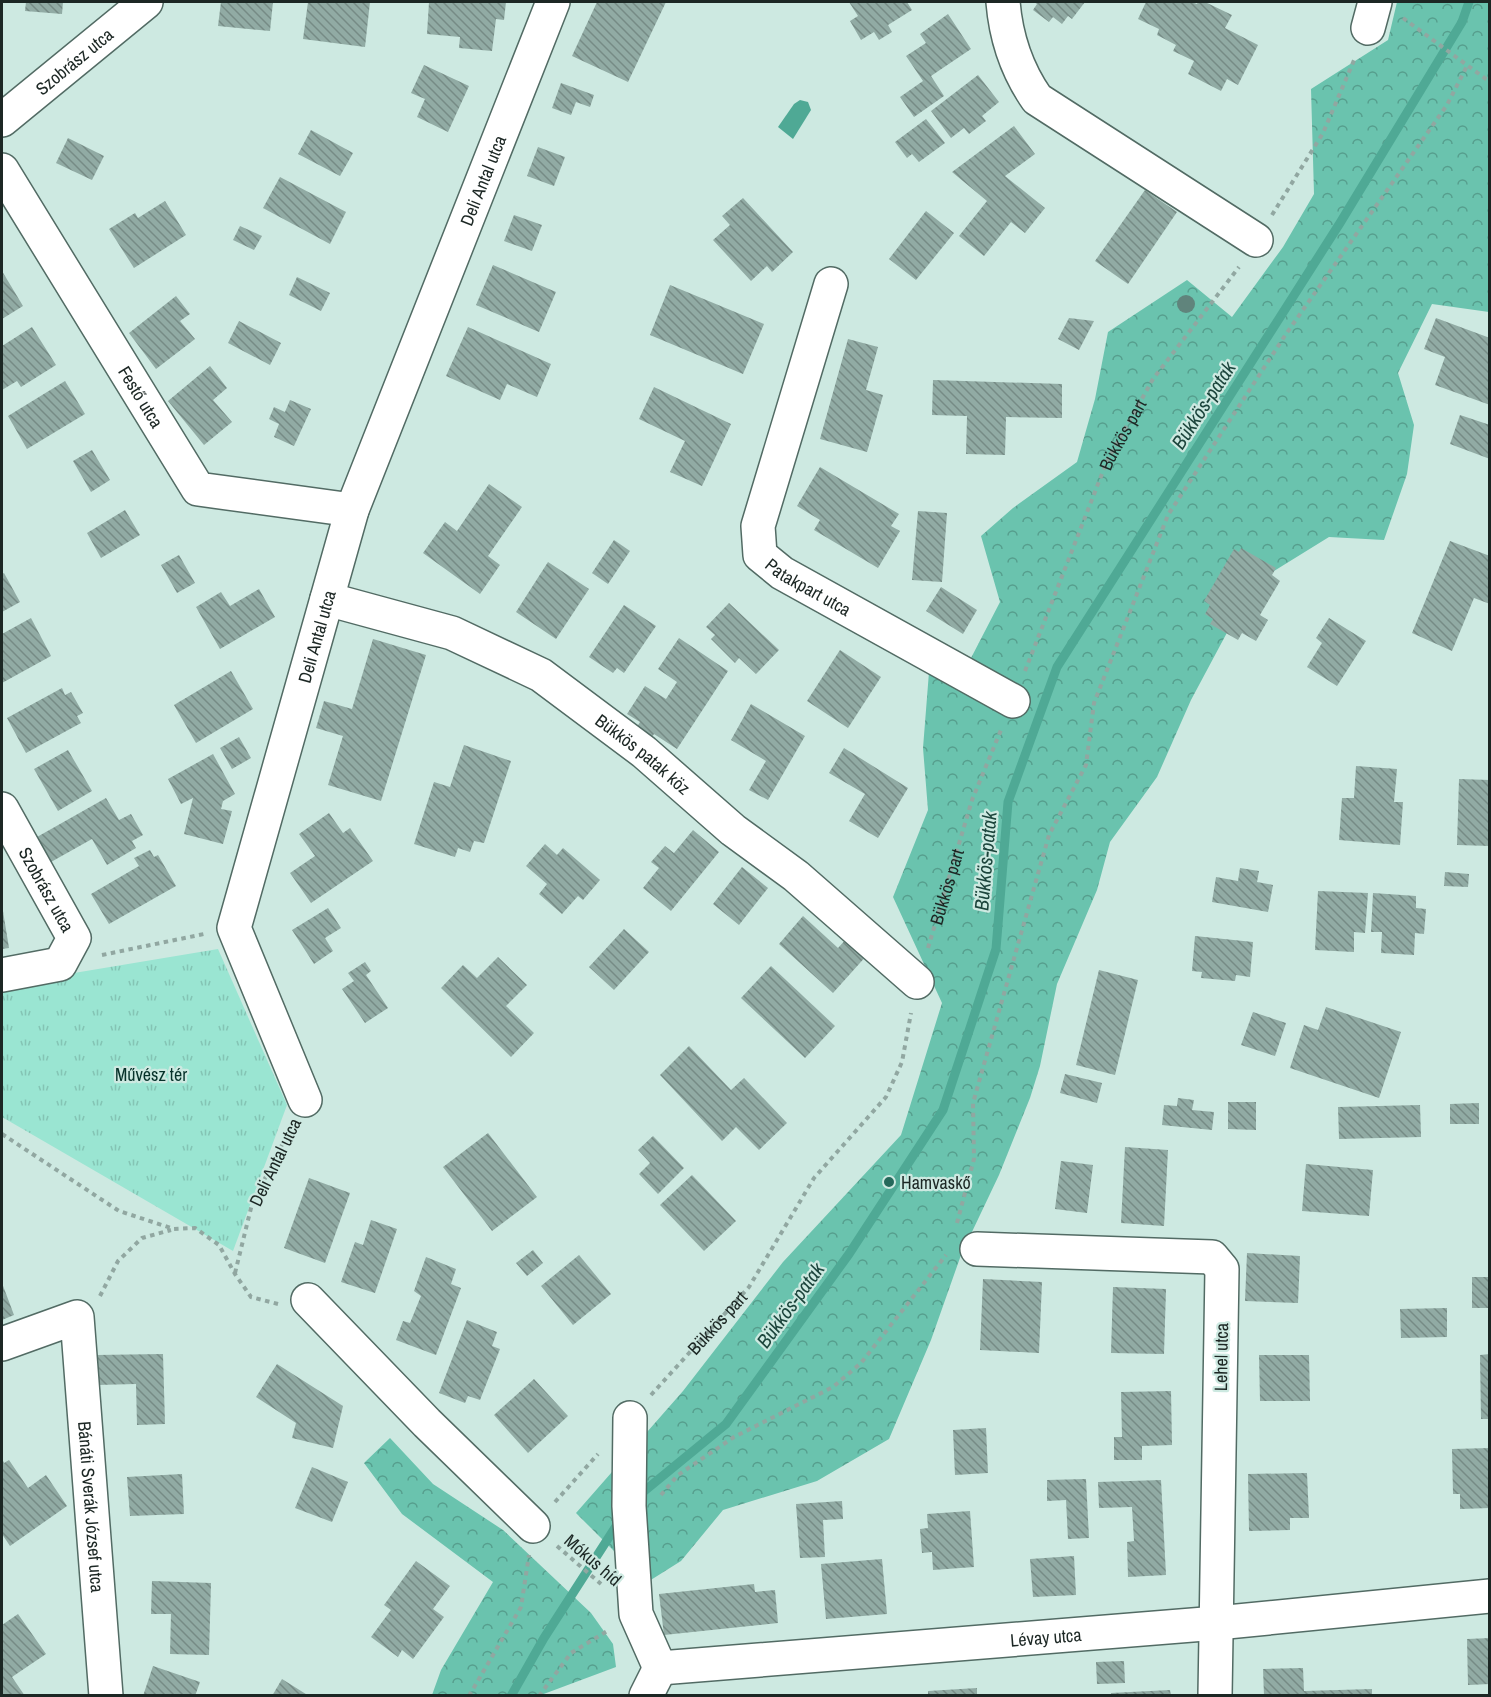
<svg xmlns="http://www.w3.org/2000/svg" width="1491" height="1697" font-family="'Archivo Narrow',sans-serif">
<defs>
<pattern id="grass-tufts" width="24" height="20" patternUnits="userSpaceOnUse" patternTransform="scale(1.5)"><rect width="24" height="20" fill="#9ae5d2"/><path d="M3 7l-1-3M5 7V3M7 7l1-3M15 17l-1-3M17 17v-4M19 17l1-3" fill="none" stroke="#84c4b4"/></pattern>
<pattern id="forest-crowns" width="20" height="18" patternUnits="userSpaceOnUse" patternTransform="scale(1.5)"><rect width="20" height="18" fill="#6ac3ae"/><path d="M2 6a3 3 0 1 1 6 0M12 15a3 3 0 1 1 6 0" fill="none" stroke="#569e8d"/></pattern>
<pattern id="building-back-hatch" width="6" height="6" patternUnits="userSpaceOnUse" patternTransform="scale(1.5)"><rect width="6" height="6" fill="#91aba4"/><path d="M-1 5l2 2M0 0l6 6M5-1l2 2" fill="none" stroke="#768b85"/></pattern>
</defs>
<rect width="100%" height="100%" fill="#cde9e1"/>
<path fill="url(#grass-tufts)" d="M218 949 287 1105 233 1251 2 1117V985Z"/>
<g fill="url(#forest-crowns)">
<path d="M1397 2H1489V312L1432 304 1398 373 1414 425 1407 474 1384 540 1329 537 1253 584 1191 700 1157 777 1110 842 1097 890 1057 984 1040 1066 1030 1098 999 1175 961 1255 931 1340 889 1439 817 1481 723 1510 681 1561 646 1583 576 1513 683 1391 783 1262 901 1135 942 1003 893 897 928 810 923 748 929 672 971 658 1000 602 981 536 1013 508 1077 462 1095 399 1108 332 1187 280 1232 317 1283 247 1314 194 1311 89 1388 40Z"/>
<path d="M390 1438 433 1484 503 1530 591 1613 613 1644 616 1667 541 1695H432L441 1670 493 1582 402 1514 364 1463Z"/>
</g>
<path fill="#4fa995" d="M800 100 808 102 811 110 793 139 778 127 794 104Z"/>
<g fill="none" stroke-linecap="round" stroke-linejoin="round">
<g stroke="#4fa995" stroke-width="9">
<path d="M637 1497 726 1424 849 1254 943 1110 996 949 1008 802 1057 667 1340 223 1462 22 1469 2"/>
<path d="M511 1696 544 1638 620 1520"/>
</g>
</g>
<g fill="url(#building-back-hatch)">
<path d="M26 2H63L62 14 25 11Z"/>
<path d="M221 2H273L270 31 218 26Z"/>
<path d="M308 2H370L365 47 303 39Z"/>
<path d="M429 2H506L504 20 496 19 492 51 459 48 460 37 427 34Z"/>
<path d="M597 2H666L628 82 572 56Z"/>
<path d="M849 2H907L912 10 888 25 892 32 879 40 874 32 861 40 850 21 858 16Z"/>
<path d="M1034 2H1085L1072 19 1068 16 1062 24 1053 17 1049 22 1033 10 1037 4Z"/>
<path d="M1146 2H1191L1197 4 1198 2H1205L1232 15 1225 28 1258 45 1238 85 1227 79 1221 91 1188 74 1194 61 1173 51 1176 45 1157 35 1159 29 1138 19Z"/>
<path d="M948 14 971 49 931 76 944 96 914 117 900 97 923 81 906 56 926 43 920 34Z"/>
<path d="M424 65 469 86 448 132 417 117 425 99 411 93Z"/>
<path d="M978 75 999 102 982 116 986 121 969 134 964 128 951 138 931 111Z"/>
<path d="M561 83 594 95 590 107 576 102 571 115 552 108Z"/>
<path d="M926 119 945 143 919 162 912 154 907 158 895 142Z"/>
<path d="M1014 126 1035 154 1005 176 1045 208 1025 233 1011 222 984 256 959 236 987 201 952 172Z"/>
<path d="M311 130 353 153 340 176 298 154Z"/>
<path d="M68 138 104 156 92 180 56 163Z"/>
<path d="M538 147 565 157 554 186 527 176Z"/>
<path d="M280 177 346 212 330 244 263 208Z"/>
<path d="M1145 190 1177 212 1128 284 1095 261Z"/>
<path d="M743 198 793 252 772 272 767 266 751 281 713 240 730 225 722 216Z"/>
<path d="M165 201 186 235 134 268 109 229 135 213 138 218Z"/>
<path d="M926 211 954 233 916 280 889 259Z"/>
<path d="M514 215 542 225 532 251 504 241Z"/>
<path d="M240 226 262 236 254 250 233 240Z"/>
<path d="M493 265 556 292 539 332 476 305Z"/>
<path d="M2 271 23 306 2 319Z"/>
<path d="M297 277 330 293 321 311 289 295Z"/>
<path d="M670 285 764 324 743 374 650 335Z"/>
<path d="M176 296 190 314 180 321 195 339 156 369 129 333Z"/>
<path d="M1069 318 1094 321 1079 350 1058 339Z"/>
<path d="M1436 318 1490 338V405L1435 385 1445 357 1424 349Z"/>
<path d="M239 321 281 343 270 365 228 343Z"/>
<path d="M32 327 56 365 21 387 17 381 2 390V346Z"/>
<path d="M468 327 551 364 537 397 507 384 500 400 446 376Z"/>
<path d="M848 339 878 347 866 390 883 395 867 452 820 439Z"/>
<path d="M210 366 227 388 213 400 232 422 204 445 168 401Z"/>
<path d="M933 380 1062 384V418L1006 417 1005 455 966 454 967 416 932 415Z"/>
<path d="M65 381 85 414 27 449 8 416Z"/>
<path d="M654 387 731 424 702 486 670 472 685 441 639 419Z"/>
<path d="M290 400 311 409 294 446 274 437 279 424 269 419 274 407 285 412Z"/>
<path d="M1460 415 1490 425V459L1450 444Z"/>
<path d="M92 450 110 480 91 492 73 461Z"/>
<path d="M820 467 899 514 891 526 900 531 878 568 814 530 820 520 797 506Z"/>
<path d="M489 484 522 507 488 556 500 565 480 594 423 553 445 522 457 531Z"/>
<path d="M125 510 140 535 101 558 87 533Z"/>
<path d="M918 511 947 513 942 582 912 580Z"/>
<path d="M614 540 630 551 608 584 592 573Z"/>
<path d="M1450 541 1490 556V604L1474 598 1452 651 1412 633Z"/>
<path d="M1241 548 1276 568 1272 575 1280 581 1260 615 1268 620 1256 641 1242 633 1238 640 1210 624 1213 619 1205 614 1210 605 1204 601 1234 549 1239 552Z"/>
<path d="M179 555 195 583 177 593 161 565Z"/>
<path d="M548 562 589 589 556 639 516 612Z"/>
<path d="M4 573 20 602 2 612V574Z"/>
<path d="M941 587 977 610 963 634 926 611Z"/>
<path d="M259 589 275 617 220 649 196 607 221 592 230 606Z"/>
<path d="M729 603 779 650 756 674 739 658 735 663 711 639 715 635 706 627Z"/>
<path d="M624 605 656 626 624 673 617 668 613 673 589 657Z"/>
<path d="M31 618 51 656 2 683V634Z"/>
<path d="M1329 618 1366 641 1337 686 1307 667 1322 643 1316 638Z"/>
<path d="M679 638 728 671 677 749 654 734 650 740 635 730 640 722 627 714 645 686 666 699 677 682 658 669Z"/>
<path d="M373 639 426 655 381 801 328 785 343 736 316 728 324 701 352 709Z"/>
<path d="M840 650 881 677 848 728 807 701Z"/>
<path d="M231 671 253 709 196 743 174 705Z"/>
<path d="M62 688 65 695 71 692 83 713 77 716 81 723 26 753 7 718Z"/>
<path d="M751 704 805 736 768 800 749 790 766 761 731 740Z"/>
<path d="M239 737 251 758 232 769 220 748Z"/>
<path d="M464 745 511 761 484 843 474 841 470 852 458 848 455 857 414 844 434 782 450 787Z"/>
<path d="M844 748 908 788 878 838 849 821 865 794 829 773Z"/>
<path d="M68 750 92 791 58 811 34 769Z"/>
<path d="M213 754 235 794 223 801 221 809 232 811 223 844 184 834 193 798 181 804 168 779Z"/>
<path d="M1356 766 1397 769 1394 802H1403L1400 845 1339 840 1342 798H1354Z"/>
<path d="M1459 779 1490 780V846L1457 845Z"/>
<path d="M106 798 119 820 131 814 143 835 132 841 136 848 107 865 92 839 51 862 37 837Z"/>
<path d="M329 813 343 833 350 828 373 861 311 903 290 873 315 856 299 834Z"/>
<path d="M693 830 719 852 671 911 643 888 659 868 651 862 665 846 674 853Z"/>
<path d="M545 844 557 855 563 848 600 880 583 900 578 896 562 914 539 894 547 884 526 866Z"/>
<path d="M150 850 154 857 158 855 176 886 109 924 91 894 139 866 134 858Z"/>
<path d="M742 867 768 888 739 925 713 904Z"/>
<path d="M1240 868 1259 871 1257 882 1273 885 1268 912 1212 902 1216 877 1238 881Z"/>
<path d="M1445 872 1469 874 1468 887 1444 886Z"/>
<path d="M1318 891 1368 893 1365 933 1354 932V952L1315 950Z"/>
<path d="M1373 893 1416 896V908L1426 909 1424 934 1415 933 1414 955 1381 953 1382 932H1371Z"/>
<path d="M2 905 9 948 2 949Z"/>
<path d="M328 908 341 928 325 938 333 951 314 964 292 930Z"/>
<path d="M803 916 838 948 848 937 868 954 833 993 779 944Z"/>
<path d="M624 929 649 952 614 990 589 967Z"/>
<path d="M1195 936 1253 942 1250 977 1236 975 1235 981 1201 978 1202 972 1192 971Z"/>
<path d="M498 957 527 985 506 1006 534 1033 511 1057 441 988 463 965 477 978Z"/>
<path d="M365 962 371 971 366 975 388 1008 365 1023 342 989 354 981 348 973Z"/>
<path d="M771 966 835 1026 805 1058 741 998Z"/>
<path d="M1099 970 1138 980 1115 1075 1076 1065Z"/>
<path d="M1326 1007 1401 1032 1379 1098 1290 1068 1304 1025 1318 1030Z"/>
<path d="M1253 1012 1286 1023 1275 1056 1241 1045Z"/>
<path d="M689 1046 731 1090 744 1078 787 1123 759 1150 736 1127 722 1141 660 1075Z"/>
<path d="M1065 1074 1102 1083 1097 1103 1060 1093Z"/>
<path d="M1178 1098 1194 1100 1192 1110 1214 1112 1212 1130 1162 1125 1164 1105 1177 1106Z"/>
<path d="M1228 1102H1256V1130L1228 1129Z"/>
<path d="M1479 1103V1124H1450V1104Z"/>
<path d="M1420 1105 1421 1137 1339 1139 1338 1107Z"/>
<path d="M488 1133 537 1197 492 1231 443 1167Z"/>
<path d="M653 1136 684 1168 658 1194 639 1174 650 1163 638 1150Z"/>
<path d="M1125 1147 1168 1150 1164 1226 1121 1223Z"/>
<path d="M1061 1161 1093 1165 1087 1213 1055 1209Z"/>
<path d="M1306 1164 1373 1170 1369 1216 1302 1211Z"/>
<path d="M692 1175 736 1221 704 1251 660 1205Z"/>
<path d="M309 1178 350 1193 325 1263 284 1248Z"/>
<path d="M371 1220 397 1229 375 1293 341 1282 355 1242 363 1245Z"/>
<path d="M533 1250 543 1263 527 1276 516 1263Z"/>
<path d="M1247 1253 1300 1256 1298 1303 1245 1301Z"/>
<path d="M579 1255 611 1294 573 1325 541 1286Z"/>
<path d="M426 1257 456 1269 451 1284 461 1288 436 1355 396 1340 403 1321 410 1323 421 1296 414 1291Z"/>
<rect x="1472" y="1277" width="18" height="31"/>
<path d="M983 1279 1042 1282 1039 1353 980 1350Z"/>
<path d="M2 1283 14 1315 2 1320Z"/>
<path d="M1113 1287 1166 1289 1164 1354 1111 1353Z"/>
<path d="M1447 1308V1337L1401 1338 1400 1309Z"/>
<path d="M467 1320 497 1332 492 1346 500 1349 480 1400 468 1396 465 1403 439 1393Z"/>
<path d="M163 1354 165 1424 137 1425 136 1384 97 1385 96 1355Z"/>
<path d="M1490 1354V1419H1481L1480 1355Z"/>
<path d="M1259 1355H1309L1310 1401H1260Z"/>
<path d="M277 1364 343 1406 333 1448 292 1438 296 1423 256 1397Z"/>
<path d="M534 1379 568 1416 528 1453 494 1415Z"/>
<path d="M1171 1391 1172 1445 1142 1446V1460H1114V1437H1122L1121 1392Z"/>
<path d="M986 1428 988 1473 955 1475 953 1430Z"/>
<path d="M1490 1448V1508L1460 1509V1494H1453L1452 1449Z"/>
<path d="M2 1459 4 1463 9 1460 28 1488 46 1475 67 1506 10 1546 2 1534Z"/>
<path d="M312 1467 348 1482 332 1522 295 1508Z"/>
<path d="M1307 1473 1309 1518H1290V1530L1249 1531 1248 1474Z"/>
<path d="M182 1474 184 1514 130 1516 127 1477Z"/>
<path d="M1086 1479 1089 1538 1068 1539 1066 1500 1047 1501V1480Z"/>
<path d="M1161 1480 1166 1575 1128 1577 1127 1542 1134 1541 1132 1507 1099 1508 1098 1482Z"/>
<path d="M842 1501 843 1519 823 1520 825 1557 800 1558 796 1504Z"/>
<path d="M970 1511 974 1567 933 1570 932 1552 922 1553 920 1529 928 1528 927 1514Z"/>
<path d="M1074 1556 1076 1595 1033 1597 1030 1559Z"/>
<path d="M882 1559 887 1614 826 1619 821 1564Z"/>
<path d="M416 1561 450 1586 433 1609 444 1617 413 1659 402 1650 398 1657 371 1637 391 1610 384 1605Z"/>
<path d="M152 1581 211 1583 209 1655 170 1654 171 1614H151Z"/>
<path d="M754 1584 755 1592 775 1590 778 1623 664 1635 659 1594Z"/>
<path d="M18 1614 46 1654 12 1677 25 1696H2V1625Z"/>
<path d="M1490 1638V1684L1468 1685 1467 1639Z"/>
<path d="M1124 1661 1125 1683 1097 1684 1096 1662Z"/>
<path d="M153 1666 200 1682 195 1696H143Z"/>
<path d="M1303 1668 1304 1691 1372 1689V1696H1264L1263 1669Z"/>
<path d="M282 1679 309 1696H272Z"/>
<path d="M977 1688V1696H928V1691Z"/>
<path d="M1170 1690 1171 1696H1111V1693Z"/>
</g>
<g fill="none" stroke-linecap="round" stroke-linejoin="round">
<defs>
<g id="minor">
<path d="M1003 2C1006 38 1016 69 1037 99L1256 240"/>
<path d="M1368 28 1375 2"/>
<path id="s4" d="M2 120 146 2"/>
<path id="s5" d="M2 170 198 489 352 510"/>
<path id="s6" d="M831 284 758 526 760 555 782 573 1013 701"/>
<path id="s7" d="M327 599 452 633 541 675 644 752 733 830 796 876 917 982"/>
<path id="s8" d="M2 809 74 938 60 964 2 975"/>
<path id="s9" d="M305 1100 234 928 352 510 553 2"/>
<path d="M977 1249 1212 1257 1222 1269 1215 1696"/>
<path d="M308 1300 427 1423 533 1526"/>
<path id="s10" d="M2 1344 77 1317 106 1696"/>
<path d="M630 1418 629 1506 636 1614 660 1668"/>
<path id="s11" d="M660 1668 1217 1623 1490 1596"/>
<path d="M646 1696 660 1668"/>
</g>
</defs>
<use href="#minor" stroke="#526b64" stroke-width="36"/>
<g stroke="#91a7a1" stroke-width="4" stroke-dasharray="4.5 4.5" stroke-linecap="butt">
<path d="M1403 18 1490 82"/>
<path d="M1272 215 1323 133 1355 58"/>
<path id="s1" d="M1025 671 1107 461 1153 379 1239 267"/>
<path id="s2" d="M928 948 972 800 1001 730"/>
<path d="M102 955 204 934"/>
<path d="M2 1134 119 1211 174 1229 195 1228 219 1245 235 1274 251 1297 278 1304"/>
<path d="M957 1223 974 1159 973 1103 1049 835 1086 765 1094 703 1168 515 1286 334 1447 105 1468 64"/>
<path d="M235 1273 252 1204 291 1127"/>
<path d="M100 1296 118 1261 142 1238 171 1230"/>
<path id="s3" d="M651 1395 749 1287 814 1178 886 1097 902 1062 911 1013"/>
<path d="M661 1495 678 1475 734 1437 833 1387 861 1363 946 1255"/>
<path d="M555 1502 598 1454"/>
<path d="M557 1546 601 1584"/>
<path d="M469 1696 521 1607 529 1555"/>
<path d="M539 1696 571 1653 609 1630"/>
</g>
<use href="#minor" stroke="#fff" stroke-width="33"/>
</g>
<circle fill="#60847c" cx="1186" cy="304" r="9"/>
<circle fill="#25695b" stroke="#cde9e1" stroke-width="2" cx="889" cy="1182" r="6"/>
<g text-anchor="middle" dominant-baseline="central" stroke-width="4.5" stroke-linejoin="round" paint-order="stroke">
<g font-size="18" fill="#1c2724" stroke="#cde9e1">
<text stroke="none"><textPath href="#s4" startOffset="93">Szobrász utca</textPath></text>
<text stroke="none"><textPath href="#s9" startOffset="975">Deli Antal utca</textPath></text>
<text stroke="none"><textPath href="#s5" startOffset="266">Festő utca</textPath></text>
<text stroke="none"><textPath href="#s1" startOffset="256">Bükkös part</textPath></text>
<text stroke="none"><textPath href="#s6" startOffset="340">Patakpart utca</textPath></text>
<text stroke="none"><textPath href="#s9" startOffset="489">Deli Antal utca</textPath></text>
<text stroke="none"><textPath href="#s7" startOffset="357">Bükkös patak köz</textPath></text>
<text stroke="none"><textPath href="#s2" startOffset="64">Bükkös part</textPath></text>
<text stroke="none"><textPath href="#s8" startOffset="92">Szobrász utca</textPath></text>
<text transform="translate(275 1162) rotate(-64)">Deli Antal utca</text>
<text stroke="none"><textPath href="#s3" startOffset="98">Bükkös part</textPath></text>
<text transform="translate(1221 1357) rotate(-89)">Lehel utca</text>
<text stroke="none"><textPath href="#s10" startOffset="270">Bánáti Sverák József utca</textPath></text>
<text transform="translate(593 1560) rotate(41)">Mókus híd</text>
<text stroke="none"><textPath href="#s11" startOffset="387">Lévay utca</textPath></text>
</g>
<g font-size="18" fill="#06322a" stroke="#cde9e1">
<text x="151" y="1074">Művész tér</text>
</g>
<g font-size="18" fill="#1c2724" stroke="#cde9e1" text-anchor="start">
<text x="901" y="1182">Hamvaskő</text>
</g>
<g font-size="20" font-style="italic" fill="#1c453c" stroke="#cde9e1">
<text transform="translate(1203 405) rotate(-57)">Bükkös-patak</text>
<text transform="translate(985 861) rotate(-85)">Bükkös-patak</text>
<text transform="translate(790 1305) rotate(-54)">Bükkös-patak</text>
</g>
</g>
<rect width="1491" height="1697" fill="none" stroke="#1c2724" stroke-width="6"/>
</svg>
